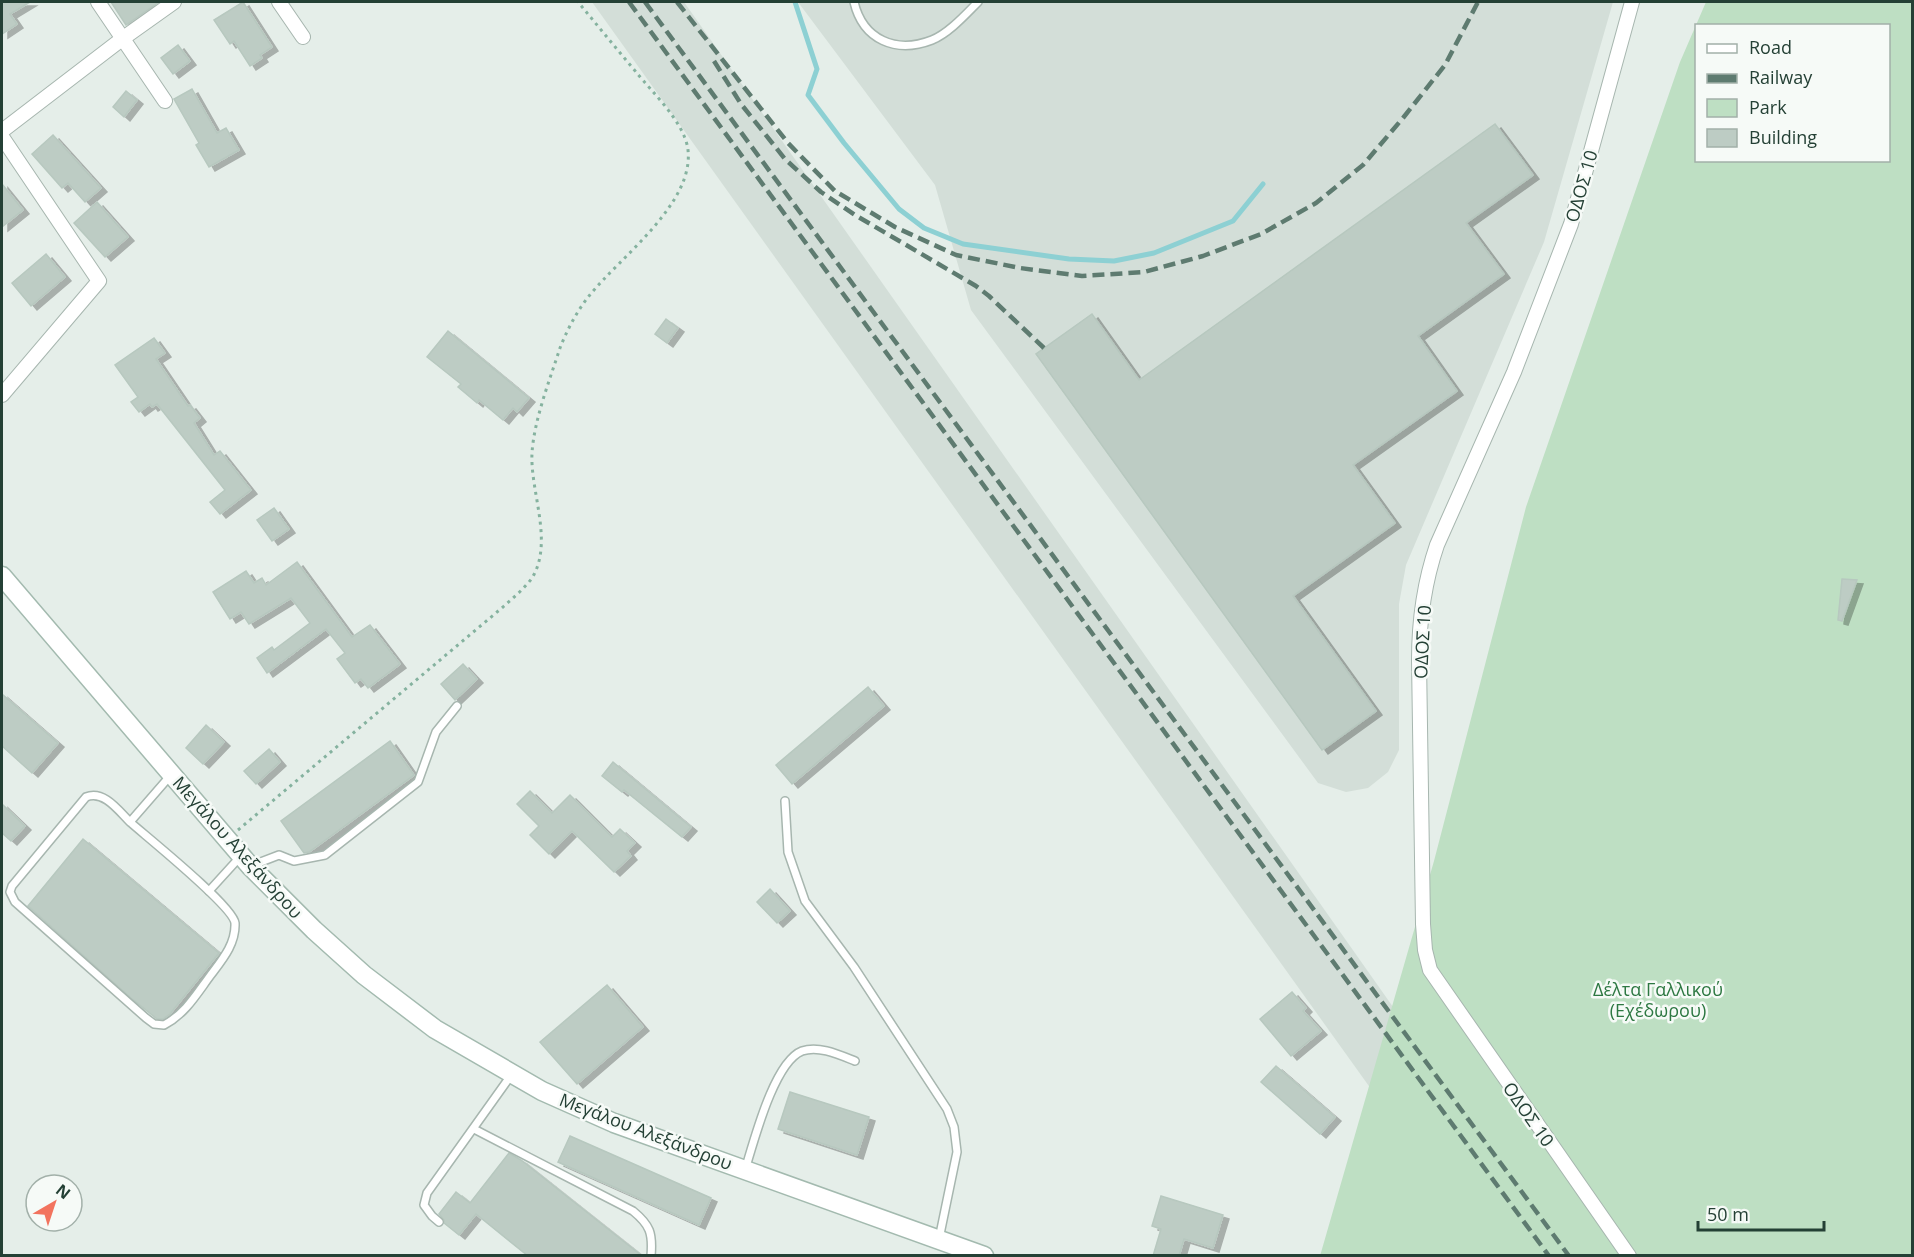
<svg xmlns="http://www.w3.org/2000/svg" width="1914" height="1257" font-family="'Open Sans',sans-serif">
<defs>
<filter id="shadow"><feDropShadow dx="6" dy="4" stdDeviation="0" flood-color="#0004"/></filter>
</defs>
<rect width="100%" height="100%" fill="#e5eee9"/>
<g fill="#d3ded8">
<path d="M592 2H684L1568 1255H1490Z"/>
<path d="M798 2H1613L1544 242 1406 565 1399 604V750L1388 772 1368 788 1346 792 1318 783 971 310 935 185Z"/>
</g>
<path fill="#bedfc3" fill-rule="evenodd" d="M1706 2H1912V1255L1320 1256 1434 861 1526 507 1680 62ZM1696 26H1888V160H1696Z"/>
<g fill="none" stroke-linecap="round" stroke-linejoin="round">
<path stroke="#8dd0d3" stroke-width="5" d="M795 2 817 69 808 95 844 143 899 209 924 228 963 244 1069 259 1114 261 1154 253 1233 221 1263 184"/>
</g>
<g fill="#bdccc4" stroke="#b7c8bf" stroke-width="1.5" filter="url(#shadow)">
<path d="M2 2H30L10 14 17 24 2 34Z"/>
<path d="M111 2H159L126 25Z"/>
<path d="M243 2 272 47 260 55 262 58 250 66 234 41 230 44 214 20Z"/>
<path d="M178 45 190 61 173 74 161 58Z"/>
<path d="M192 89 217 133 226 128 239 150 209 167 196 145 199 143 174 99Z"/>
<path d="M126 91 137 100 124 117 113 107Z"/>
<path d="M1495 124 1533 175 1466 223 1504 274 1418 336 1457 391 1353 465 1395 523 1293 596 1376 711 1322 750 1036 354 1092 314 1139 380Z"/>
<path d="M53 135 101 188 85 202 68 183 62 188 32 154Z"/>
<path d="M2 184 23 210 2 227Z"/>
<path d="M97 202 128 237 105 257 74 223Z"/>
<path d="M46 254 65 277 31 306 12 283Z"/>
<path d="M666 319 678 328 667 343 655 334Z"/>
<path d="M448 331 529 398 517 412 513 408 503 420 479 400 477 403 458 387 461 384 427 357Z"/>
<path d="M154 338 165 353 156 359 188 406 190 405 200 418 194 423 214 455 220 451 251 490 220 514 210 502 225 490 157 404 152 407 150 404 139 412 131 402 138 397 115 365Z"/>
<path d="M274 508 289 529 272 541 257 520Z"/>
<path d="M297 562 352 637 370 625 400 664 368 688 361 679 355 683 337 659 345 653 326 629 267 673 257 658 272 647 274 650 310 623 291 598 249 624 241 612 230 619 213 592 246 571 254 583 262 578 266 585Z"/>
<path d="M1842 579 1857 580 1842 621 1838 620Z"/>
<path d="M463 664 477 679 455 700 441 684Z"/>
<path d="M868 687 884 706 792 784 776 765Z"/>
<path d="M2 694 58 743 32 773 2 746Z"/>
<path d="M206 725 224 742 203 764 186 748Z"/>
<path d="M390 741 414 775 309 852 304 853 281 821Z"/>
<path d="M269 749 280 762 256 784 244 771Z"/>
<path d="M613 762 691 827 682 837 624 790 622 792 602 776Z"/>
<path d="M530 791 552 813 570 795 612 837 620 829 635 843 627 851 631 856 614 872 572 831 549 854 530 835 539 826 517 804Z"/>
<path d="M2 804 25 826 11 841 2 833Z"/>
<path d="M83 839 219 953 170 1014 163 1019H157L131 998 28 906Z"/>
<path d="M770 889 790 911 777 923 757 902Z"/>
<path d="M607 985 643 1027 577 1084 540 1042Z"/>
<path d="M1292 992 1306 1008 1303 1011 1321 1031 1291 1056 1260 1019Z"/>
<path d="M1276 1066 1335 1117 1320 1134 1261 1082Z"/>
<path d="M790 1092 869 1117 857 1155 778 1129Z"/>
<path d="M570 1136 711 1198 699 1225 558 1162Z"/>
<path d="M509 1153 521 1160 642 1256H528L476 1214 459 1235 444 1223V1220L439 1214 456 1192 470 1203Z"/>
<path d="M1161 1196 1223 1215 1213 1248 1184 1239 1179 1256H1153L1161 1229 1152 1226Z"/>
</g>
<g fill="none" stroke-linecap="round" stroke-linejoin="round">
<defs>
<g id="lane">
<path d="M854 2C863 40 896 54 932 40 949 33 965 15 978 2"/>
<path d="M785 801 788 852 805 901 854 967 947 1109 954 1127 957 1152 939 1239"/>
<path d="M130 822C147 837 233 906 235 923 236 944 222 960 210 976 196 995 185 1014 164 1025L154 1024 146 1018 15 902 10 892 12 886 86 797C104 790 118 810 130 822L170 776"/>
<path d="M253 865 279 855 294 861 325 855 418 782 436 732 457 706"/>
<path d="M209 891 240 857"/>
<path d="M474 1129 633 1211C650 1225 653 1233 651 1256"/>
<path d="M745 1170C754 1141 774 1062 802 1051 819 1045 840 1055 855 1061"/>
<path d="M439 1222 432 1216 424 1205 427 1193 512 1074"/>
</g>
<g id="street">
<path d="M98 2 165 101"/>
<path d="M279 2 303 37"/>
<path d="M2 131 122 39 174 2"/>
<path d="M2 137 99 281 2 395"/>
<path d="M1629 1256 1430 970 1425 950 1423 924 1419 660C1419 621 1424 583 1437 545L1514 372 1571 224 1632 2"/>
</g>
<path id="secondary" d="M2 576 250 866 314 930 364 975 435 1029 542 1091 614 1123 984 1256"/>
</defs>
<use href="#lane" stroke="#a7b6af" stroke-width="10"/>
<use href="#street" stroke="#a7b6af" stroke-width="16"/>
<use href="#secondary" stroke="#a3baaf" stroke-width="21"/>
<path stroke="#85b29f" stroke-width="3" stroke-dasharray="3 4.5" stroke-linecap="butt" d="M238 830 503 607C513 598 524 589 532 578 554 542 530 492 532 453 534 420 550 379 560 348 567 330 577 311 589 296 620 257 694 204 688 150 685 123 652 92 636 72 616 48 597 25 578 2"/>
<use href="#lane" stroke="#fff" stroke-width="7"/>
<use href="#street" stroke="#fff" stroke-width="14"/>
<use href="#secondary" stroke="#fff" stroke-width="18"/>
<g stroke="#5e7b70" stroke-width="4.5" stroke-dasharray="12 6" stroke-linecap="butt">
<path d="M629 2 1549 1256"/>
<path d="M645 2 1569 1256"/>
<path d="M677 2 788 143 835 191 895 227 956 255 1020 268 1082 276 1144 272 1203 256 1261 234 1316 203 1363 165 1403 118 1445 65 1478 2"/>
<path d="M714 61 741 104 785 159 821 192 855 215 976 286 989 296 1044 348"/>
</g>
</g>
<g text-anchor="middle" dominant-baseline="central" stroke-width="5" stroke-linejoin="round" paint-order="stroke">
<g font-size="18" fill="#244035" stroke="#f6faf7">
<text transform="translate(1581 186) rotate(-74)">ΟΔΟΣ 10</text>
<text transform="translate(1422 642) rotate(-87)">ΟΔΟΣ 10</text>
<text transform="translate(238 847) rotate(48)">Μεγάλου Αλεξάνδρου</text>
<text transform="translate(1529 1114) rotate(55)">ΟΔΟΣ 10</text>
<text transform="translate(646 1131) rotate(21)">Μεγάλου Αλεξάνδρου</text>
</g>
<g font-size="18" fill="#2d7842" stroke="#f6faf7">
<text x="1658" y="989">Δέλτα Γαλλικού<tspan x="1658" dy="21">(Εχέδωρου)</tspan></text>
</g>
</g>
<rect width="1914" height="1257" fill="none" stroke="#244035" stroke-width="6"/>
<rect x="1695" y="24" width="195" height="138" fill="#f6faf7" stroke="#a2b0a9" stroke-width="1.5"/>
<rect x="1707" y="44" width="30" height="9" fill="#ffffff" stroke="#a2b0a9" stroke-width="1.5"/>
<text x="1749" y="54" font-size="18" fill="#244035">Road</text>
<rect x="1707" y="74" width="30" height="9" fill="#5e7b70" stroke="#a2b0a9" stroke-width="1.5"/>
<text x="1749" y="84" font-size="18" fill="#244035">Railway</text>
<rect x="1707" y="99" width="30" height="18" fill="#bedfc3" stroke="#a2b0a9" stroke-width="1.5"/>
<text x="1749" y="114" font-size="18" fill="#244035">Park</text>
<rect x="1707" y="129" width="30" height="18" fill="#bdccc4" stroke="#a2b0a9" stroke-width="1.5"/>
<text x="1749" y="144" font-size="18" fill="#244035">Building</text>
<g transform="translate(54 1203) rotate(39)"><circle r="28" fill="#f6faf7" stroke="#a2b0a9" stroke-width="1.5"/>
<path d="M0-4.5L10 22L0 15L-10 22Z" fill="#f2735e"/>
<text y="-9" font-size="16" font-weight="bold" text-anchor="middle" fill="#244035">N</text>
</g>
<path d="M1698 1221v9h126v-9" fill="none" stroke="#244035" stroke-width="3"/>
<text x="1707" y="1221" font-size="18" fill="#244035" stroke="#f6faf7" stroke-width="4.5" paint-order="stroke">50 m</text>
</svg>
